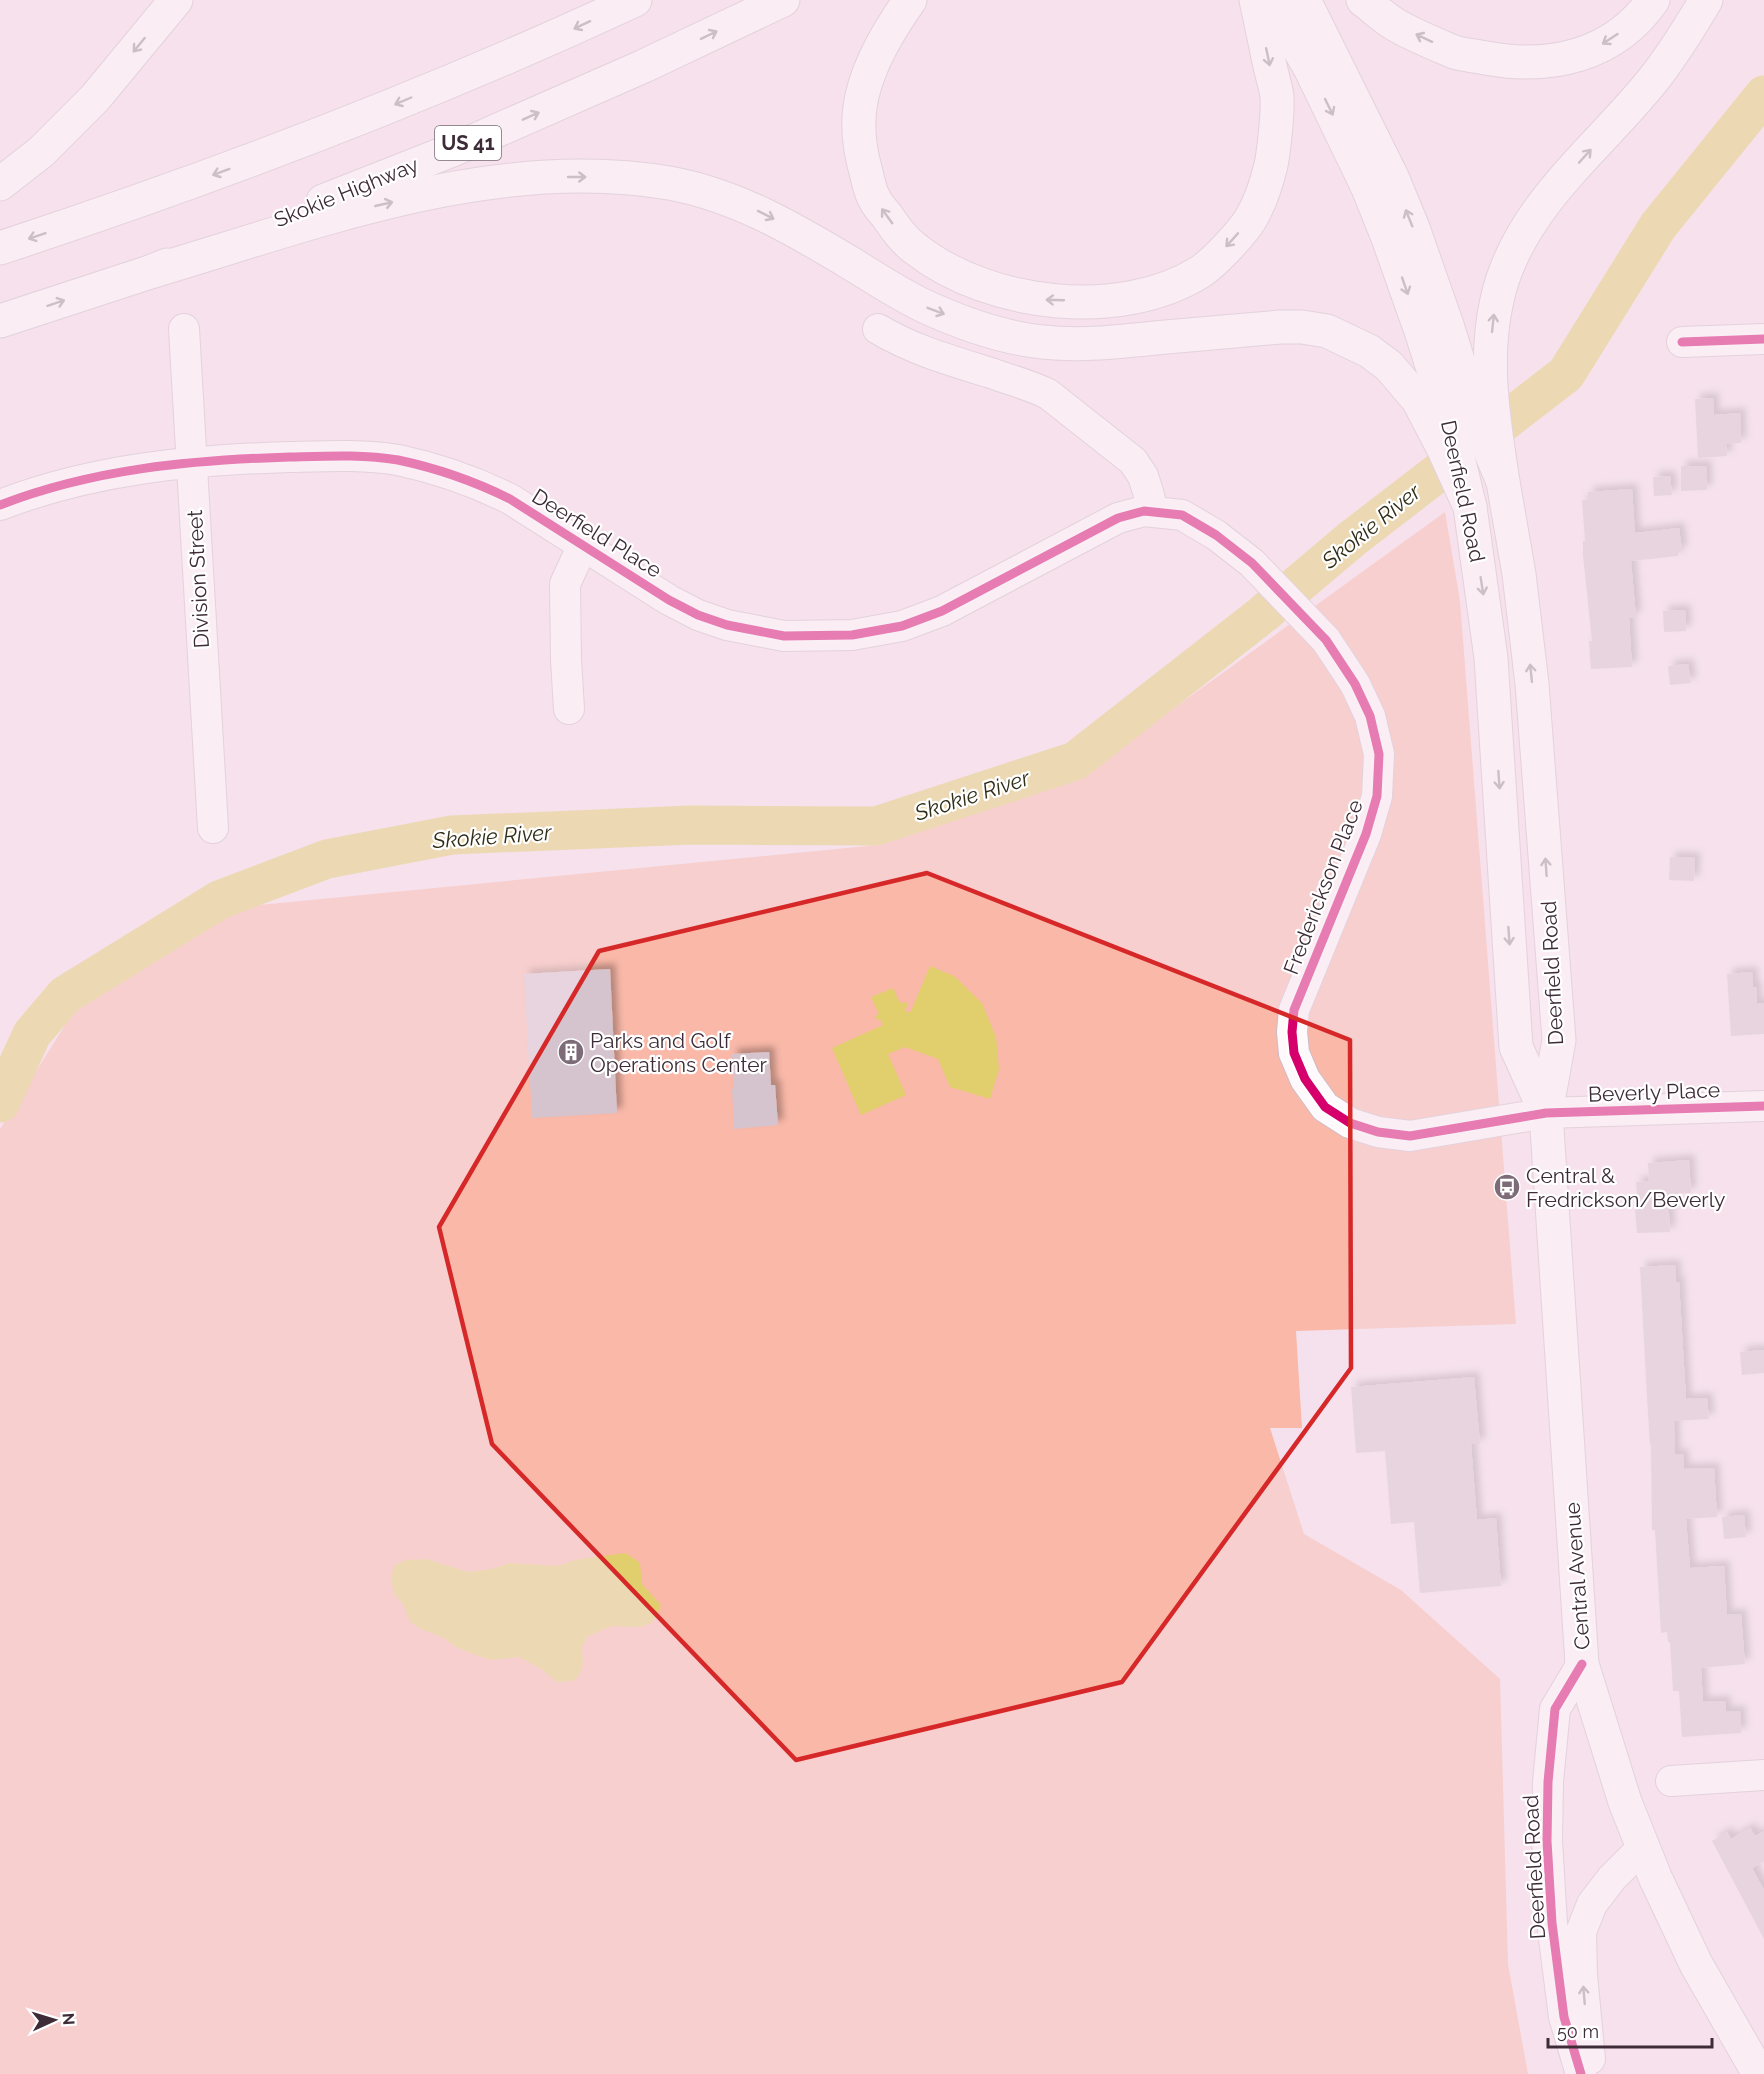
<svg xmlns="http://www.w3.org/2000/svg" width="1764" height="2074" font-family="Raleway,sans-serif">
<defs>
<filter id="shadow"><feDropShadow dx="5.5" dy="-5.5" stdDeviation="3" flood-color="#0004"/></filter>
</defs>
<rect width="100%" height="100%" fill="#f5e1ed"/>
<path fill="#f9b8a8" d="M1445 512 1460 601 1516 1324 1296 1331 1302 1428H1270L1304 1534 1401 1590 1500 1679 1508 1964 1528 2074H0V1129L80 1001 238 907 878 845 1080 776Z"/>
<g fill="#e1ce6d">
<path d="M930 966 954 976 982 1003 996 1037 999 1069 990 1099 950 1087 938 1059 905 1047 888 1054 906 1095 861 1115 832 1048 883 1025 880 1019 877 1020 875 1016 879 1014 871 997 893 988 900 1003 906 1002 908 1006 905 1008 907 1013 911 1011Z"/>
<path d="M626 1553 640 1563 642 1584 661 1605 656 1617 651 1623 641 1627 612 1626 588 1636 582 1647 583 1664 579 1676 572 1681 557 1682 543 1670 519 1657 491 1660 473 1654 456 1647 442 1637 421 1629 410 1622 403 1604 394 1594 391 1578 394 1566 405 1560 426 1559 468 1572 492 1569 510 1563 557 1566 579 1559Z"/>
</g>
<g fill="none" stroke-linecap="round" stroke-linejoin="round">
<path stroke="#e1ce6d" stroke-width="39" d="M0 1103 32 1034 65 995 219 900 327 859 452 835 691 825 876 826 1075 761 1263 614 1353 538 1566 374 1658 226 1764 95"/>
</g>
<g fill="#d5c4ce" filter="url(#shadow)">
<path d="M1713 398 1714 415 1740 413 1741 443 1726 444 1727 456 1698 458 1695 399Z"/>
<path d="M1681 466H1706L1707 490 1681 491Z"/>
<path d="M1670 476 1672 495 1654 496 1653 477Z"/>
<path d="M1632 489 1635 533 1679 528 1682 550 1678 551V556L1631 561 1636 617 1629 618 1632 667 1591 669 1589 641H1592L1583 555V541H1585L1582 500H1588V492Z"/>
<path d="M1685 610 1686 631 1664 632 1663 611Z"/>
<path d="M1688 664 1691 683 1670 685 1668 666Z"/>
<path d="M1670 857 1695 858 1694 881 1669 880Z"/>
<path d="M610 969 617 1113 532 1118 524 974Z"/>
<path d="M1752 972 1753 987H1756L1757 1004 1764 1003V1034L1731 1036 1727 974Z"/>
<path d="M769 1052 771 1085H775L778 1125 734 1129 732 1089H734L732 1054Z"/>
<path d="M1689 1160 1691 1193 1668 1194 1670 1232 1637 1233 1635 1208H1638L1636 1182 1649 1181 1648 1163Z"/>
<path d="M1675 1265 1676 1282H1679L1686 1399 1707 1398 1709 1419 1674 1421 1675 1455 1683 1454 1684 1469 1714 1468 1717 1517 1686 1519 1690 1568 1724 1566 1727 1615 1741 1614 1745 1664 1701 1668 1703 1702 1725 1701 1726 1712 1740 1711 1741 1733 1682 1737 1679 1691H1673L1670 1642H1668L1667 1632 1661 1633 1655 1530H1652L1651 1445H1650L1647 1396 1640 1267Z"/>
<path d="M1764 1350V1373L1742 1375 1740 1352Z"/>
<path d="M1474 1377 1480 1444H1471L1477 1520 1496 1518 1501 1586 1420 1593 1414 1522 1391 1524 1385 1451 1356 1453 1351 1387Z"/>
<path d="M1744 1515 1746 1537 1724 1539 1722 1517Z"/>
<path d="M1750 1828 1755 1836 1764 1831V1861L1752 1868 1764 1890V1939L1712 1841 1727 1832 1731 1839Z"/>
</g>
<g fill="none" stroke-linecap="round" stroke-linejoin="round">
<defs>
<g id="minor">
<path d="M184 329C195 495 202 662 213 828"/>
<path d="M878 329C913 350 952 361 991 373 1010 380 1030 385 1048 394L1133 461 1143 476 1149 495 1152 510"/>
<path d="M1682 342 1764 339"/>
<path d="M0 505C93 469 190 460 290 457 326 456 363 454 398 460 436 468 476 482 510 499L669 600 698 615 727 625 784 636 852 635 902 626 942 611 1118 518 1144 511 1182 515 1216 535 1252 563 1326 640 1355 684 1370 716 1379 754 1377 796 1366 834 1294 1010 1292 1032 1294 1053 1305 1079 1325 1107 1350 1123 1378 1132 1410 1136 1546 1113 1764 1106"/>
<path d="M569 709 566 660 565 584 583 545"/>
<path d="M1671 1781 1764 1775"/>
<path d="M1590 2059 1582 1975 1581 1932 1592 1904 1612 1878 1643 1847"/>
<path d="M1581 2074 1564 2017 1552 1923 1547 1841 1548 1782 1555 1709 1582 1664"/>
</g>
<g id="major">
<path d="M1271 0 1310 68 1368 188 1388 238 1422 334 1449 420 1470 507 1491 658 1516 1047 1546 1113"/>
<path d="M1304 0 1392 177 1413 228 1447 325 1474 412 1503 482 1519 574 1532 684 1559 1040 1546 1113 1582 1664 1625 1802 1655 1877 1696 1964 1759 2074"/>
</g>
<g id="highway">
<path d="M910 0C890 29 870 61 862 96 856 122 859 148 866 172 868 180 870 191 874 198 877 205 883 211 887 216 896 229 904 241 917 250 989 306 1120 322 1200 272 1214 263 1241 234 1250 220 1259 205 1267 182 1271 165 1274 150 1278 112 1277 97 1276 87 1272 76 1270 66 1265 44 1261 22 1256 0"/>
<path d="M1363 0C1374 8 1384 18 1396 25 1413 35 1435 44 1454 52 1464 55 1476 56 1486 58 1550 70 1614 56 1653 0"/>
<path d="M0 184 41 152 95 98 176 0"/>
<path d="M323 201 455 149 644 66 783 0"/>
<path d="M0 248C216 177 429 96 635 0"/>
<path d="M147 273C312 224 494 153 669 183 736 195 794 229 852 264 876 279 899 294 924 306 961 323 1002 338 1043 342 1080 346 1118 342 1155 338 1197 334 1238 331 1280 327H1302L1327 331 1369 351 1389 366 1418 400 1443 448 1470 507"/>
<path d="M0 321 147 273 167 265"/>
<path d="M1503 482C1494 422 1483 361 1497 300 1517 208 1597 150 1653 80 1673 55 1690 27 1706 0"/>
</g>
</defs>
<use href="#minor" stroke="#cebdc8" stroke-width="32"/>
<use href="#major" stroke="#cebdc8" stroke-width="35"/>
<use href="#highway" stroke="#cebdc8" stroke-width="35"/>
<use href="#minor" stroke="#fefafc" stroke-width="30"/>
<use href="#major" stroke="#fefafc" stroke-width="33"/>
<use href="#highway" stroke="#fefafc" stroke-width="33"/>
<defs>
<g id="cycleway">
<path d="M1682 342 1764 339"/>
<path d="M0 505C93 469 190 460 290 457 326 456 363 454 398 460 436 468 476 482 510 499L669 600 698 615 727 625 784 636 852 635 902 626 942 611 1118 518 1144 511 1182 515 1216 535 1252 563 1326 640 1355 684 1370 716 1379 754 1377 796 1366 834 1294 1010 1292 1032 1294 1053 1305 1079 1325 1107 1350 1123 1378 1132 1410 1136 1546 1113 1764 1106"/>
<path d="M1581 2074 1564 2017 1552 1923 1547 1841 1548 1782 1555 1709 1582 1664"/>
</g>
</defs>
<use href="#cycleway" stroke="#fff" stroke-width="13"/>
<use href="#cycleway" stroke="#d6006c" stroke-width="9"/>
</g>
<defs><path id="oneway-shaft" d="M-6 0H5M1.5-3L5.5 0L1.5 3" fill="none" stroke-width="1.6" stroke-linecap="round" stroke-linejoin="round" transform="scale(1.5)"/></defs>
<g stroke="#9e939a">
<use href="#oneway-shaft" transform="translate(582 25) rotate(155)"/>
<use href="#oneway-shaft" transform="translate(709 35) rotate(-26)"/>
<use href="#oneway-shaft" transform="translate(1424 38) rotate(-155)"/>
<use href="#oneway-shaft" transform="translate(1610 39) rotate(147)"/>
<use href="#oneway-shaft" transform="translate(139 45) rotate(129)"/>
<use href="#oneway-shaft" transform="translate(1268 57) rotate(78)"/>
<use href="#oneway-shaft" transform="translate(403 101) rotate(157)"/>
<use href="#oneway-shaft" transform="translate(1329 107) rotate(64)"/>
<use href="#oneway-shaft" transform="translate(531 116) rotate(-24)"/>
<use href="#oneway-shaft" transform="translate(1585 156) rotate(-48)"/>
<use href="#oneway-shaft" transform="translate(221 172) rotate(160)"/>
<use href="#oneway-shaft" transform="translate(577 177)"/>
<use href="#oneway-shaft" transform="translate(384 204) rotate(-13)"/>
<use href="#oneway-shaft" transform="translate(766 215) rotate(27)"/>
<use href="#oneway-shaft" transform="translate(887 216) rotate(-126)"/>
<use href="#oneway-shaft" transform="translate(1409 218) rotate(-112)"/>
<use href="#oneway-shaft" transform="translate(37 236) rotate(162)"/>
<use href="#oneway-shaft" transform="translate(1232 240) rotate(132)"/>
<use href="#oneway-shaft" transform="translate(1405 286) rotate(71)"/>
<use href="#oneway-shaft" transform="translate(1055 300) rotate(-178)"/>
<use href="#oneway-shaft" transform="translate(56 303) rotate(-18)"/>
<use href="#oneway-shaft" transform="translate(936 311) rotate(21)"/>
<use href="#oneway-shaft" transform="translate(1493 323) rotate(-84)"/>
<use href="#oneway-shaft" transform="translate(1482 586) rotate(81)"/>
<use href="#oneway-shaft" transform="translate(1531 673) rotate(-96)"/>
<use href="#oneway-shaft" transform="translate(1499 780) rotate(86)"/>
<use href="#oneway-shaft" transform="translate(1546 867) rotate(-94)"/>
<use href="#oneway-shaft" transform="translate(1509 936) rotate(86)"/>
<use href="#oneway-shaft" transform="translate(1584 1995) rotate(-95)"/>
</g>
<path d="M0 0H1764V2074H0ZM927 873 1350 1040 1351 1368 1122 1682 796 1760 492 1444 439 1227 599 951Z" fill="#f5e1ed" fill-opacity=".55" fill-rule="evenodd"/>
<path fill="none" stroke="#d62828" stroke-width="4.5" stroke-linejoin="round" d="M927 873 1350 1040 1351 1368 1122 1682 796 1760 492 1444 439 1227 599 951Z"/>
<defs>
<symbol id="building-disc" viewBox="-11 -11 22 22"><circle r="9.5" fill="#7d6b77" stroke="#fff"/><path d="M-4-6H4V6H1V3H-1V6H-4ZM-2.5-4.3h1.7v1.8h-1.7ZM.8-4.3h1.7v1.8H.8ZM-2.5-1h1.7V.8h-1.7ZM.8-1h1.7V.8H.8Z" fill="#fff"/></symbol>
<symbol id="bus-disc" viewBox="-11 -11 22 22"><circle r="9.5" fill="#7d6b77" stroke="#fff"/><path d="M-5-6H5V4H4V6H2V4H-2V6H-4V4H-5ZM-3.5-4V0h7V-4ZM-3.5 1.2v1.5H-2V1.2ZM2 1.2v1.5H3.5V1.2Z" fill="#fff"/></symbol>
</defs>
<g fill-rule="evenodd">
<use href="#building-disc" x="556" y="1037" width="30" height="30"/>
<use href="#bus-disc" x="1492" y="1172" width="30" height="30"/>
</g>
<g text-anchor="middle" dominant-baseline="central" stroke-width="4.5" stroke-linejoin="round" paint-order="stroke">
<rect fill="#fff" stroke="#776b73" stroke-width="1.5" x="435" y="126" width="66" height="34" rx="4.5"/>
<g font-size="20" font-weight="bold" fill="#3d2c37">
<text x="468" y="143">US 41</text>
</g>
<g font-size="21" fill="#3d2c37" stroke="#fff">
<text transform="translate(346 192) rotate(-22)">Skokie Highway</text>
<text transform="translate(1463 491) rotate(78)">Deerfield Road</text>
<text transform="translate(597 533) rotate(32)">Deerfield Place</text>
<text transform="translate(198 579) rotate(-93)">Division Street</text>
<text transform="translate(1323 887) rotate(-69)">Frederickson Place</text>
<text transform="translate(1552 973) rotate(-93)">Deerfield Road</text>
<text transform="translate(1654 1092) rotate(-2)">Beverly Place</text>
<text transform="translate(1577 1576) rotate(-94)">Central Avenue</text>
<text transform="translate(1534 1867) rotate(-93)">Deerfield Road</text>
</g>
<g font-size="21" fill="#3d2c37" stroke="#fff" text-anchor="start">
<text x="590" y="1040">Parks and Golf<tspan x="590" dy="24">Operations Center</tspan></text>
<text x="1526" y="1175">Central &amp;<tspan x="1526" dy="24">Fredrickson/Beverly</tspan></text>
</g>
<g font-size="22" font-style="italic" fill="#312e18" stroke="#fff">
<text transform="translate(1371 526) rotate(-39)">Skokie River</text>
<text transform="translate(972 795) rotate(-18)">Skokie River</text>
<text transform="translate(492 836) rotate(-4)">Skokie River</text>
</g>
</g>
<g transform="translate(54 2020) rotate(86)" stroke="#ffffff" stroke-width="4.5" paint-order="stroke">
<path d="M0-4.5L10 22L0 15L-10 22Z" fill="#3d2c37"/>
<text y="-9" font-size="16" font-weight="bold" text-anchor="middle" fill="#3d2c37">N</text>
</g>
<path d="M1548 2038v9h164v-9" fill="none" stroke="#3d2c37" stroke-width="3"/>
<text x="1557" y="2038" font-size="18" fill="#3d2c37" stroke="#ffffff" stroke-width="4.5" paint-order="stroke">50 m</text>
</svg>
